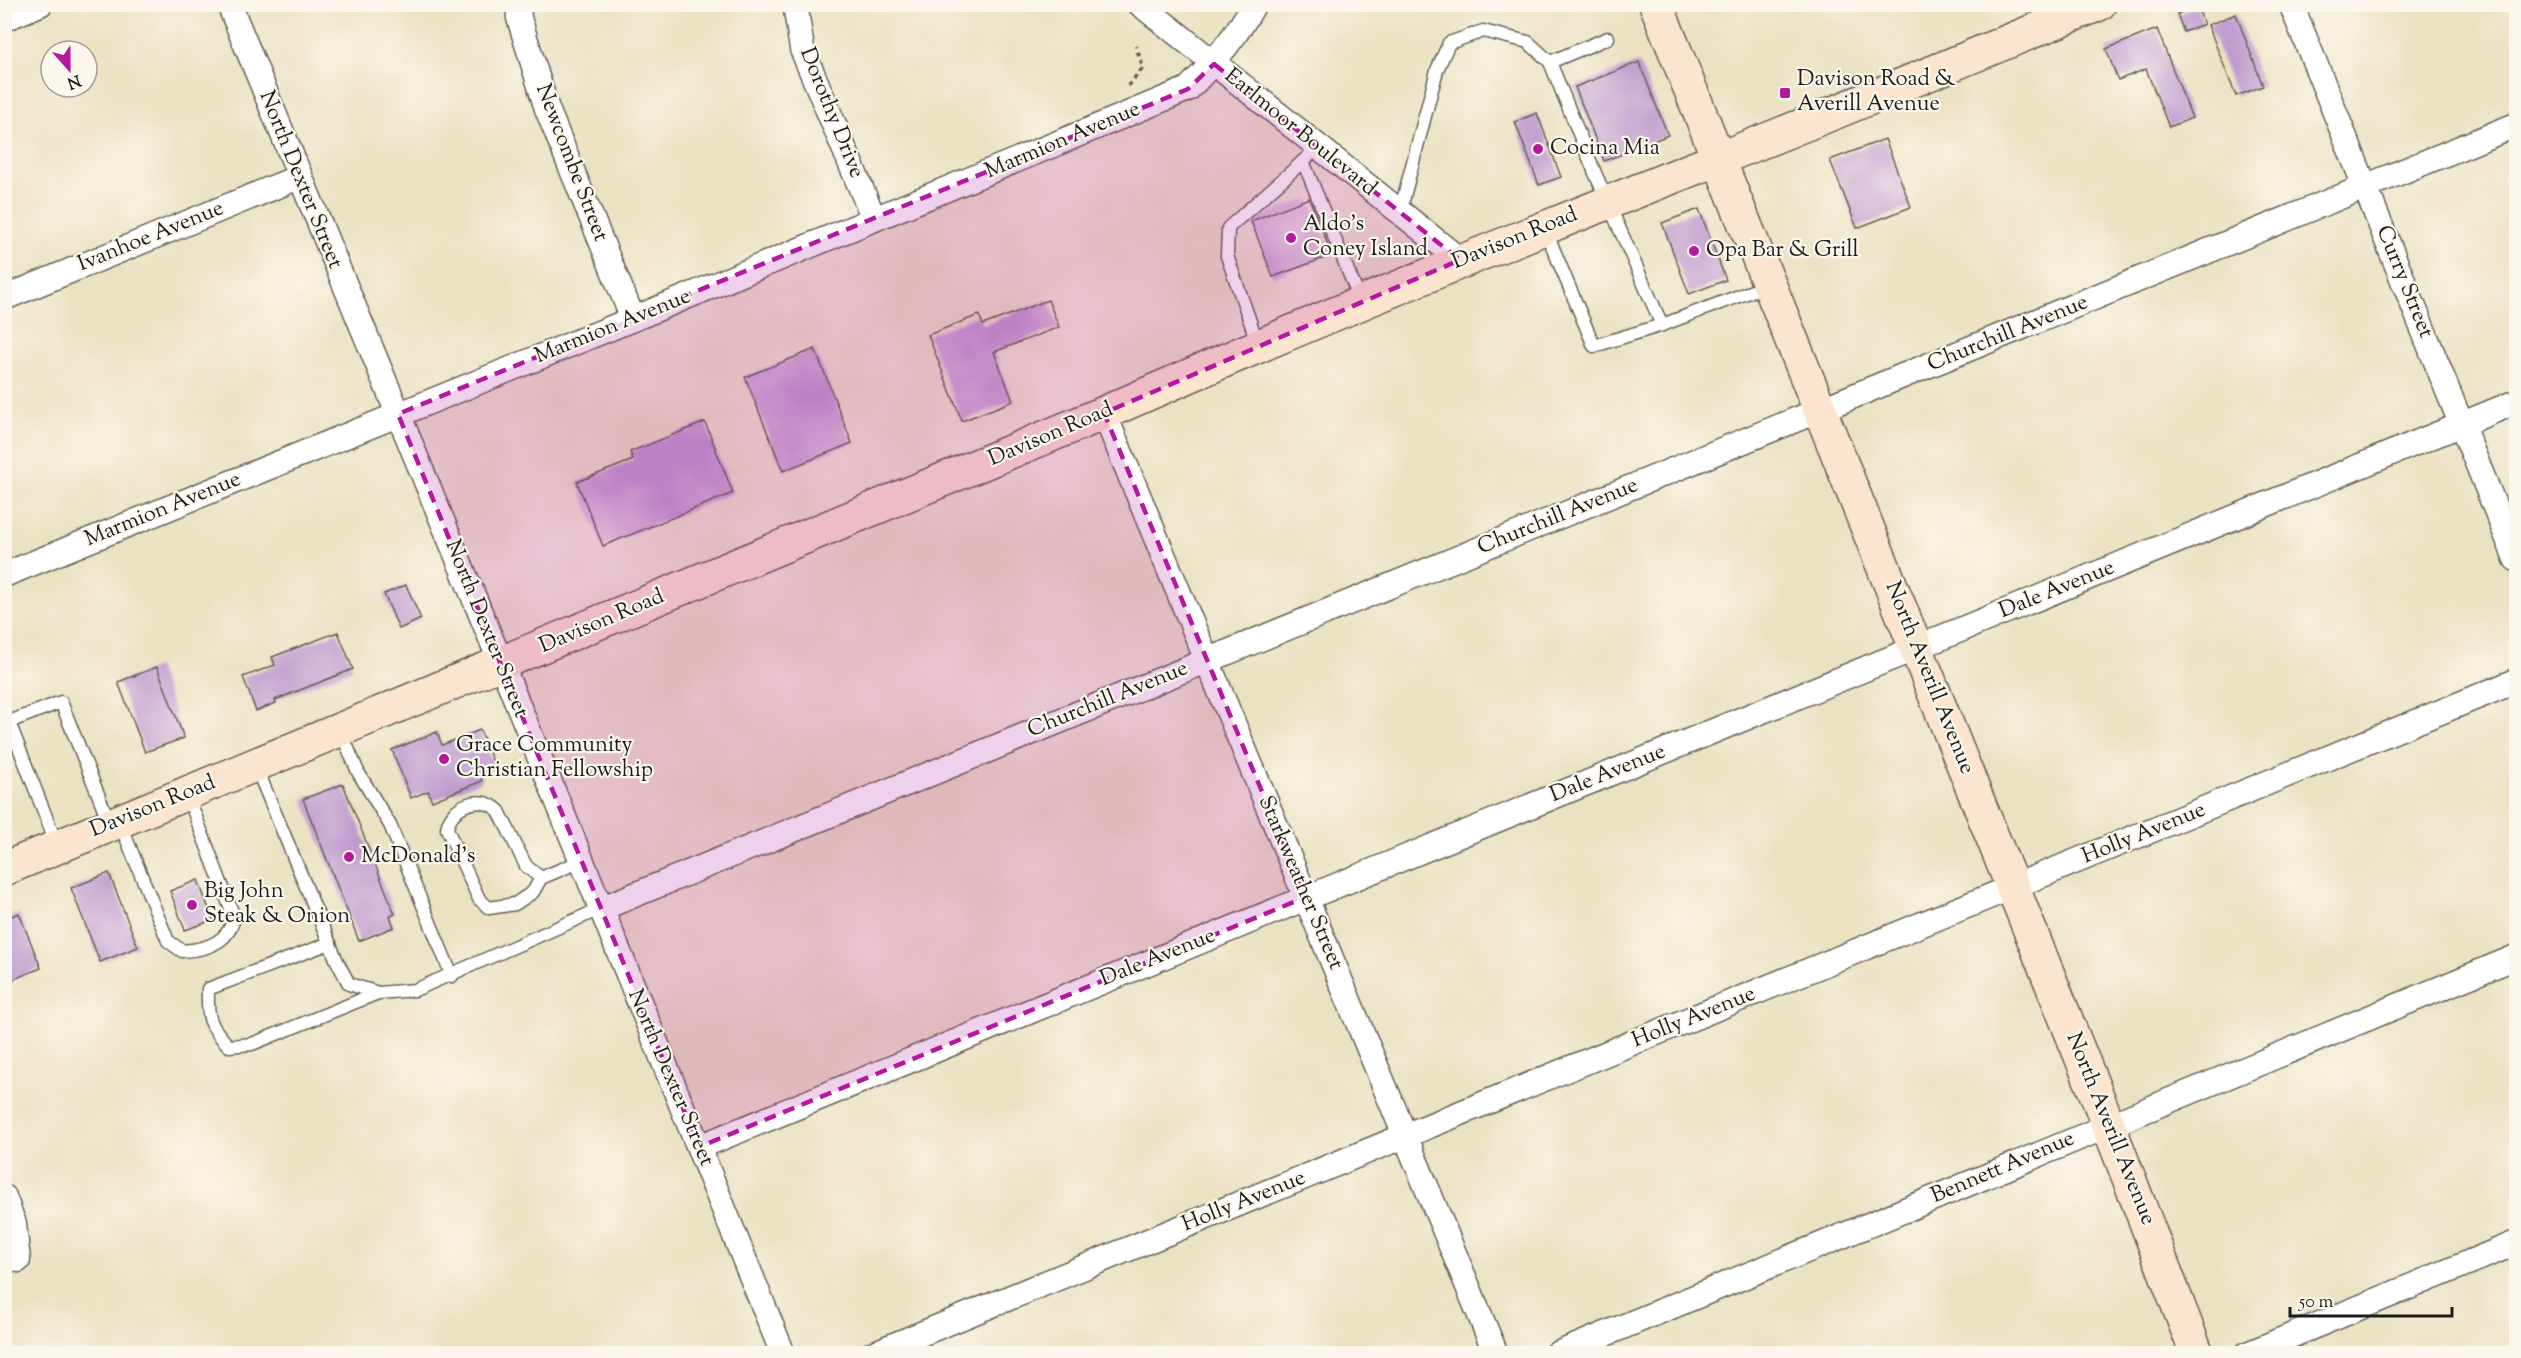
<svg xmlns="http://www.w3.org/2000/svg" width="2521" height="1358" font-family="'Sorts Mill Goudy',serif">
<rect width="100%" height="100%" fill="#fbf7ec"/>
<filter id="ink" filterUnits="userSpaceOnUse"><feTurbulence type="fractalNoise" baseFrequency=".0167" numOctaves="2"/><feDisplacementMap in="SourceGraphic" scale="12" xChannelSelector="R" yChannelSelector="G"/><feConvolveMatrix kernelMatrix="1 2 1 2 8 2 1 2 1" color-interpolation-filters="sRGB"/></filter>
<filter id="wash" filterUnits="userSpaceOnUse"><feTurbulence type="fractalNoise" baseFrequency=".008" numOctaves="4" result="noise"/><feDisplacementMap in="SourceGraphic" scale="24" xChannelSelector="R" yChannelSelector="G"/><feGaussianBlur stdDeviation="1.35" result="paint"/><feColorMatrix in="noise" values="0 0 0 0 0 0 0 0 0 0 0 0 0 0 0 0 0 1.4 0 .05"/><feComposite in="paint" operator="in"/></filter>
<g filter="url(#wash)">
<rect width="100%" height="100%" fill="#ebe2c2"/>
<g id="blocks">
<g fill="#bf9ace">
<path d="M2197 6 2204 24 2184 32 2177 14Z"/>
<path d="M2236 14 2263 86 2236 96 2208 25Z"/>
<path d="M2157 29 2192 118 2169 127 2146 69 2118 80 2106 49Z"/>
<path d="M1639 62 1668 135 1604 161 1575 87Z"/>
<path d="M1537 113 1561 177 1539 185 1515 122Z"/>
<path d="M1885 139 1911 207 1857 228 1830 160Z"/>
<path d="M1309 198 1332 255 1273 277 1251 221Z"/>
<path d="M1699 209 1726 280 1689 294 1662 223Z"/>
<path d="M1048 300 1059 327 994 352 1013 401 962 421 928 335 979 315 983 325Z"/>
<path d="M815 349 852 443 783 471 745 377Z"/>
<path d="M705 422 733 493 603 546 577 482 633 460 630 452Z"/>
<path d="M406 585 421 619 399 629 384 594Z"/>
<path d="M338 632 353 669 275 700 276 703 256 711 243 677 275 665 272 657Z"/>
<path d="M157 667 184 738 145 752 118 682Z"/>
<path d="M480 730 495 767 480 774 482 781 432 801 428 791 411 798 392 750 437 732 442 745Z"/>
<path d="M343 784 395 914 390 916 394 927 359 941 303 799Z"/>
<path d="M109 873 138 947 100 962 71 888Z"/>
<path d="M198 880 213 920 185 930 170 891Z"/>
<path d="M19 913 41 968 4 983V919Z"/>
</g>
</g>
</g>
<g filter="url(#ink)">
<use href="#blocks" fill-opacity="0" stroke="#646156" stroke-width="1.5"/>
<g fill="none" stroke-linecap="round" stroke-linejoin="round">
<defs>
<g id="lane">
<path d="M1303 161 1360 300"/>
<path d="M1400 212 1437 70 1449 43 1483 31 1528 42 1550 62"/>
<path d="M1545 229 1594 346 1662 325 1595 173 1550 62 1608 38"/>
<path d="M1662 325 1768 285"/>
<path d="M1258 344 1227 256 1228 228 1319 147"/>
<path d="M341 732 358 772 390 825 452 976"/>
<path d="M256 767 337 961 349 984 378 993 415 990 600 909"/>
<path d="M120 823 168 941 182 951C205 950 229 943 234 917L187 794"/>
<path d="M57 845 9 722 61 702 110 824"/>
<path d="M541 878 526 866 499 811C481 793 450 805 447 829L479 899 489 908 515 904 533 892 541 878 581 861"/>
<path d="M330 943 208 989C207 1017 209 1026 229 1046L252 1044 378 993"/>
</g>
<g id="street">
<path d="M229 4 501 663 783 1354"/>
<path d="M518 4 519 18 547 109 633 319"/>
<path d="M795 4 802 49 874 219"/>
<path d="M1140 4 1460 260"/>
<path d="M2291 4 2516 559"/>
<path d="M4 19 40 4"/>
<path d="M4 298 299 177"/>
<path d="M1104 413 1496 1354"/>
<path d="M4 575 633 319 1188 89C1214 63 1236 37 1254 4"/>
<path d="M600 909 2516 125"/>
<path d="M699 1147 2516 402"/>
<path d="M4 1197 14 1224 18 1260"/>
<path d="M872 1354 2516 681"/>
<path d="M1557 1354 2516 957"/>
<path d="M2247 1354 2516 1243"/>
</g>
<g id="secondary">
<path d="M1656 4 2099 1101 2197 1354"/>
<path d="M4 869 1104 413C1307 323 1512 240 1718 159 1846 109 1972 56 2099 4"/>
</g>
</defs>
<use href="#lane" stroke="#646156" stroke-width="15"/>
<use href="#street" stroke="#646156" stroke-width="27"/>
<use href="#secondary" stroke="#646156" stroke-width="36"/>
<path stroke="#646156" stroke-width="4" stroke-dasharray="4.5 4.5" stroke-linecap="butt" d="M1128 86 1143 68 1136 46"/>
<use href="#lane" stroke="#fff" stroke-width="12"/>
<use href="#street" stroke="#fff" stroke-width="24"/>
<use href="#secondary" stroke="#fce5cf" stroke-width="33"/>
</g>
</g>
<path fill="#b5179e" fill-opacity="0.2" stroke="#b5179e" stroke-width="4.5" stroke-dasharray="12 8" stroke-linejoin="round" d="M1214 64 1460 260 1104 413 1306 897 699 1147 398 414 1188 89Z"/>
<g fill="#b5179e" stroke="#fbf7ec" stroke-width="2">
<rect x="1779" y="87" width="12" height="12" rx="3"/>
<circle cx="1538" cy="149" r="6"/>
<circle cx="1291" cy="238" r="6"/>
<circle cx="1694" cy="251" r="6"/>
<circle cx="444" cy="759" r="6"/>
<circle cx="349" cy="857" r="6"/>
<circle cx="192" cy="905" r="6"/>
</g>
<g text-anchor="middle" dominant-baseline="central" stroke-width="4.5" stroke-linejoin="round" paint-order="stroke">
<g font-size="22" fill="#1c1c1c" stroke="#fbf7ec" text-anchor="start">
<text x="1797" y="80">Davison Road &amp;<tspan x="1797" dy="25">Averill Avenue</tspan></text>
<text x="1550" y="149">Cocina Mia</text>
<text x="1303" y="225">Aldo's<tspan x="1303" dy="25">Coney Island</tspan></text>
<text x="1706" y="251">Opa Bar &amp; Grill</text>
<text x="456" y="746">Grace Community<tspan x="456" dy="25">Christian Fellowship</tspan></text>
<text x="361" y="857">McDonald's</text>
<text x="204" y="892">Big John<tspan x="204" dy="25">Steak &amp; Onion</tspan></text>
</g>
<g font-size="22" fill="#1c1c1c" stroke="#fbf7ec">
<text transform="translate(831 113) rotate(68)">Dorothy Drive</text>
<text transform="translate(1300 133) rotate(39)">Earlmoor Boulevard</text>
<text transform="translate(1063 141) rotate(-23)">Marmion Avenue</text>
<text transform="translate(571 163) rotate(69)">Newcombe Street</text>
<text transform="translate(300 180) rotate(68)">North Dexter Street</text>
<text transform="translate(151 237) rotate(-22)">Ivanhoe Avenue</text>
<text transform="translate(1515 239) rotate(-22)">Davison Road</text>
<text transform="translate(2404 282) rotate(68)">Curry Street</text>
<text transform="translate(613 327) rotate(-22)">Marmion Avenue</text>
<text transform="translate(2008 334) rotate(-22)">Churchill Avenue</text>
<text transform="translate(1051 435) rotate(-23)">Davison Road</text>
<text transform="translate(163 510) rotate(-22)">Marmion Avenue</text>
<text transform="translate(1558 517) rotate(-22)">Churchill Avenue</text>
<text transform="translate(2057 590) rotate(-22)">Dale Avenue</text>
<text transform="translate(602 622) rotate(-23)">Davison Road</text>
<text transform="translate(486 629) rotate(68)">North Dexter Street</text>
<text transform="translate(1929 678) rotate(68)">North Averill Avenue</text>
<text transform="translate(1108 700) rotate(-22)">Churchill Avenue</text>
<text transform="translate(1608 774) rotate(-22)">Dale Avenue</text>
<text transform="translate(153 807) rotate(-22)">Davison Road</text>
<text transform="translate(2144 834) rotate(-22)">Holly Avenue</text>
<text transform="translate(1300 883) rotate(67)">Starkweather Street</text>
<text transform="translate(1158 958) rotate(-22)">Dale Avenue</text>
<text transform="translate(1694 1018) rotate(-22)">Holly Avenue</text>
<text transform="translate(670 1078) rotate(67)">North Dexter Street</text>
<text transform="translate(2110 1129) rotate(68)">North Averill Avenue</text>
<text transform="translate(2003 1168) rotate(-23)">Bennett Avenue</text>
<text transform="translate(1244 1202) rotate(-22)">Holly Avenue</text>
</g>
</g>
<rect width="2521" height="1358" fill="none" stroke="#fbf7ec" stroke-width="24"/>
<g transform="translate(69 69) rotate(159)"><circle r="28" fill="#fbf7ec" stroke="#a29f99" stroke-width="1.5"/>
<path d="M0-4.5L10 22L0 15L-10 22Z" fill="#b5179e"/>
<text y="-9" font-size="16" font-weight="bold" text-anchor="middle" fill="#1c1c1c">N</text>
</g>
<path d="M2290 1307v9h162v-9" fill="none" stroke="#1c1c1c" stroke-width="3"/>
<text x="2299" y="1307" font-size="18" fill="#1c1c1c" stroke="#fbf7ec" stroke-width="4.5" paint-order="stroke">50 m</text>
</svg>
